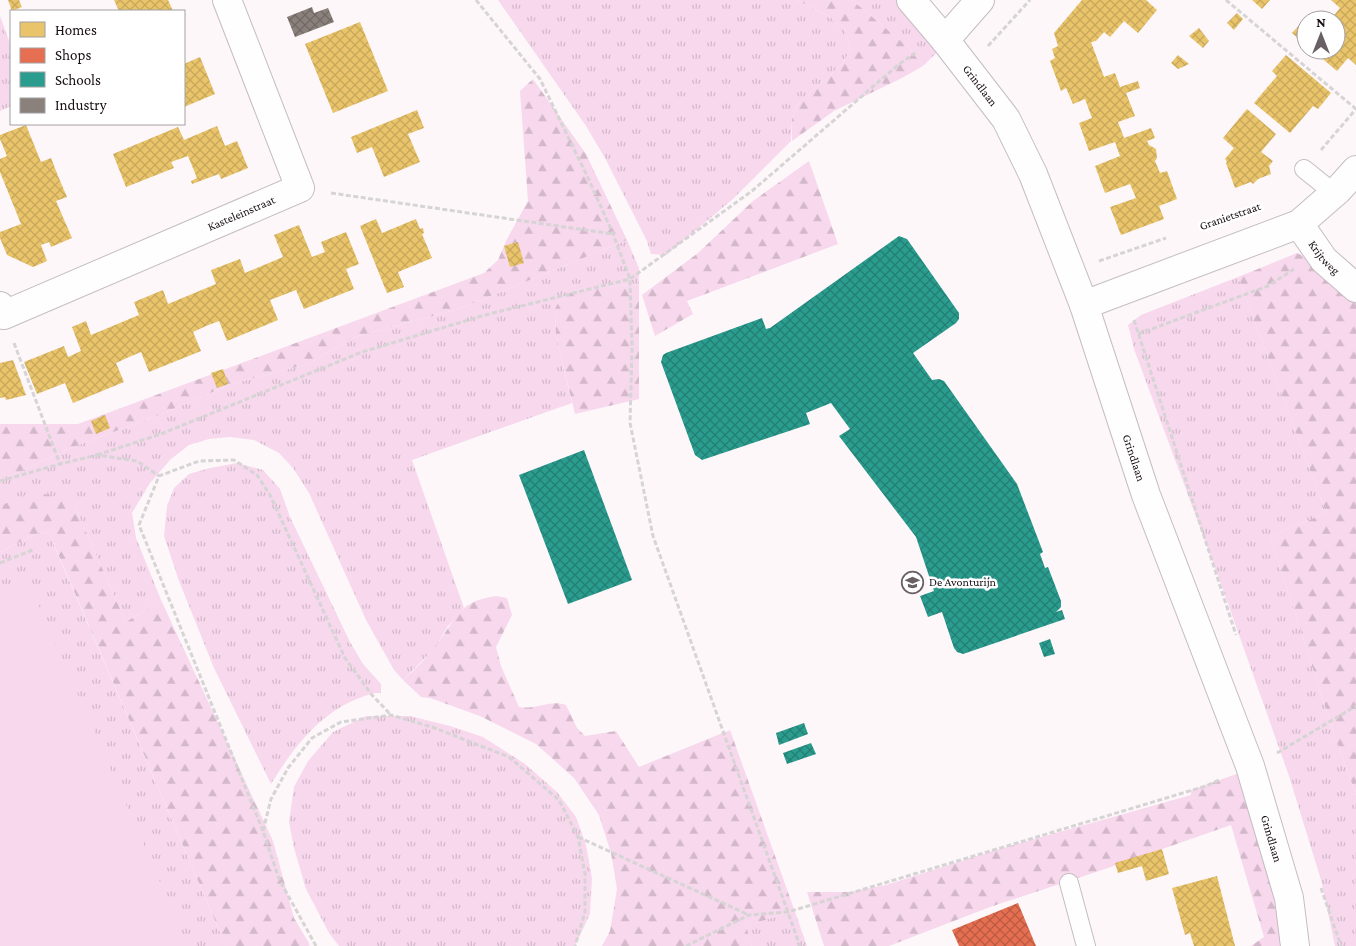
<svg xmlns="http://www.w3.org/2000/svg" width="1356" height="946" font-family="'Crimson Pro',serif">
<defs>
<pattern id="grass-tufts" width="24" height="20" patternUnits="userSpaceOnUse" patternTransform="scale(1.25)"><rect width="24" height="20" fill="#f7d8ed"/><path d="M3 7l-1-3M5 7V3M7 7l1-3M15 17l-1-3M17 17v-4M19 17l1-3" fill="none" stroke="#d3b8ca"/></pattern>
<pattern id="forest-firs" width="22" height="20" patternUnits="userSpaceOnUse" patternTransform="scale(1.25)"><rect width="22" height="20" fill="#f7d8ed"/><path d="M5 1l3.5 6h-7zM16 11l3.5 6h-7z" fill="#d3b8ca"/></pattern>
<pattern id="homes-cross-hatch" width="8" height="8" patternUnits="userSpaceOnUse" patternTransform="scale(1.25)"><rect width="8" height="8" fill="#e9c46a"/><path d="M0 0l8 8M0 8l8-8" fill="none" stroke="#c7a75b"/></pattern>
<pattern id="shops-cross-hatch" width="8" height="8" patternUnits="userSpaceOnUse" patternTransform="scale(1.25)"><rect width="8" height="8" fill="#e76f51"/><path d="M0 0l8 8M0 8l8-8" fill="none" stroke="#ba5a42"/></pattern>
<pattern id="schools-cross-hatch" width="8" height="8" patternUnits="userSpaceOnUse" patternTransform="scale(1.25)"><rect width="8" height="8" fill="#2a9d8f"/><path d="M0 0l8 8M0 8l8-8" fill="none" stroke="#237e74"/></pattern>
<pattern id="industry-cross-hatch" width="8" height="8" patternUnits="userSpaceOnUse" patternTransform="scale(1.25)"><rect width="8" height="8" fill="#8a817c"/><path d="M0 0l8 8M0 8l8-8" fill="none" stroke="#706864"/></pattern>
</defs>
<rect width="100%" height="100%" fill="#fdf7fa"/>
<g fill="url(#grass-tufts)">
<path d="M498 0H797L829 16 845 30 850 47 845 61 797 105 792 119 791 141 733 199 666 255 651 254 647 241 605 158 586 126Z"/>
<path d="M852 0H907L944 46 923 66 908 47Z"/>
<path d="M0 16 11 46V106L0 111Z"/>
<path d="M627 240 639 268V284L576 290 560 299 555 309 556 336 572 403 412 460 464 608 448 626 435 648 403 680 394 670 366 620 309 493 293 468 279 453 254 440 230 437 209 439 189 445 171 459 150 483 132 513 136 538 161 600 126 622 75 507 0 506V481L68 449 164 413 231 384 308 364 355 337 459 309Z"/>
<path d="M1238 277 1326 513 1270 536 1331 725 1356 795V946H1335L1321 880 1289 776 1221 584 1134 349 1128 325 1141 315Z"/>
<path d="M237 463 263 470 280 489 290 517 350 642 363 664 381 684V693C374 692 368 695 362 697 320 712 293 748 271 784L214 668 179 581 164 536 167 506 174 488 189 474 210 468Z"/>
<path d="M42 532 50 535 56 550 226 946H0V552L36 534Z"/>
<path d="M366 716H410L450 726 483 737 525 764 557 792 576 817 586 845 592 878 590 914 575 946H339L329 933 306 889 294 848 289 822 294 787 308 761 333 732Z"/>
<path d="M794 909 807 946H752L745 926 784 914Z"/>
</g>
<g fill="url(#forest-firs)">
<path d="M797 0H852L908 47 923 66 902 78 834 111 792 141V119L797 105 845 61 850 47 845 30 829 16Z"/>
<path d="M533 79 586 154 627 240 459 309 355 337 308 364 231 384 164 413 68 449 0 481V424H78L484 273 498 260 507 239 528 201 520 91Z"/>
<path d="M809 161 838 244 687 301 693 314 655 336 642 295 698 253 753 201Z"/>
<path d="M1297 253 1317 263 1356 295V795L1331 725 1270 536 1326 513 1238 277Z"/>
<path d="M639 284V399L575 414 556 336 555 309 560 299 576 290Z"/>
<path d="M34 491 66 500 75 507 126 622 161 600 273 841 294 918 310 945 308 946H226L50 535 42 532 36 534 0 552V506Z"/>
<path d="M496 596 507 598 512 615 496 647 501 666 519 707C535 710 551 699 566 705L577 728 585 736 616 731 639 767 730 730 794 909 784 914 746 926 752 946H602L610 931 617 889 611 853 599 815 574 778 536 744 480 716 430 698 421 697 403 680C414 670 424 661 433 649 455 623 456 601 496 596Z"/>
<path d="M1248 770 1290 946H1251L1264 937 1231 825 1105 869 990 907 889 946H824L807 892H850L886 885 996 850 1191 795V790Z"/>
</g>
<path fill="#f7d8ed" d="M29 583 188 946H0V596Z"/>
<g fill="url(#homes-cross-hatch)">
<path d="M8 0H19L22 7 12 11Z"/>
<path d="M114 0H168L173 11H119Z"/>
<path d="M1082 0H1146L1157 10 1138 33 1124 21 1110 37 1104 32 1096 41 1091 42 1104 77 1115 73 1120 87 1138 81 1140 88 1126 93 1135 116 1118 122 1124 138 1151 128 1155 138 1147 141 1149 145 1156 149 1157 158 1155 161 1160 173 1167 171 1177 199 1159 206 1164 219 1121 235 1110 207 1136 198 1130 184 1105 193 1095 166 1120 156 1115 142 1089 151 1079 123 1092 118 1085 99 1073 104 1066 88 1061 91 1050 61 1055 58 1052 49 1058 46 1054 33Z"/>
<path d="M1252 0H1270L1262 9Z"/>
<path d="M1331 0H1356V65L1348 58 1337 71 1312 50H1336V20H1330L1340 8Z"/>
<path d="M1237 13 1243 19 1234 30 1227 23Z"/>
<path d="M360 22 388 91 333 113 305 44Z"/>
<path d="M1302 22 1306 25V45L1292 33Z"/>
<path d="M1199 28 1209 41 1203 48 1189 36Z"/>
<path d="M1178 55 1189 64 1178 69 1171 63Z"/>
<path d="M1286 55 1331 93 1318 109 1313 106 1290 133 1254 103 1277 76 1272 71Z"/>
<path d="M200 57 215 94 184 107V64Z"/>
<path d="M1247 109 1276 134 1261 152 1273 161 1269 166 1271 174 1258 179 1253 184 1251 182 1235 188 1226 163 1227 162 1225 159 1234 148 1223 138Z"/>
<path d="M417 110 424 128 408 134 420 162 384 177 372 147 357 153 351 137Z"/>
<path d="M26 125 41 162 51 158 58 176 67 197 56 201 72 238 51 247 49 242 41 245 47 261 33 267 7 255 0 238V232L21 224 0 172V159L7 156 0 139V135Z"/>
<path d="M217 126 225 146 237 141 248 168 221 179 219 174 192 184 191 181 197 178 188 156 171 162 174 168 126 187 113 154 178 127 184 140Z"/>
<path d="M376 219 382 233 416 219 420 229 423 228 424 233 422 234 432 258 398 272 404 287 387 293 360 226Z"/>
<path d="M299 225 312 257 325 252 321 242 346 232 359 264 346 269 354 289 304 309 296 290 270 300 278 320 227 341 219 321 206 326 193 332 201 351 149 372 141 352 129 357 116 363 124 382 73 403 65 383 37 394 24 362 64 346 68 357 81 351 72 327 86 321 91 335 139 315 134 302 163 290 168 304 216 284 211 270 240 259 245 273 283 257 274 235Z"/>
<path d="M518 242 524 263 510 267 504 246Z"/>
<path d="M13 360 26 395 6 400 5 397 0 398V363Z"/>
<path d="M223 369 228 384 217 388 211 373Z"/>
<path d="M105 415 110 428 96 434 91 421Z"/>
<path d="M1162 849 1169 874 1146 881 1142 866 1118 873 1115 863Z"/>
<path d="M1217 876 1235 946H1194L1190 933 1185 935 1172 888Z"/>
</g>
<path fill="url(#shops-cross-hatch)" d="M1018 903 1036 946H959L952 930Z"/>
<g fill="url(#schools-cross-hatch)">
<path d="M899 236 907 239 959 313V319L956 323 913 353 932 380 939 379 944 381 1017 484 1043 552 1040 554 1045 568 1048 567 1061 601V607L1056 612 1062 610 1065 619 963 654 957 652 954 648 942 612 928 617 920 596 934 591 916 537 839 436 850 429 831 403 806 413 810 424 702 460 695 455 661 362 663 355 666 353 762 318 766 329 770 328Z"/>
<path d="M584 450 632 580 568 604 519 475Z"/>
<path d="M1050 639 1055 654 1044 657 1039 643Z"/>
<path d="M804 723 808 734 779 745 776 733Z"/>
<path d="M811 743 816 754 787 764 783 753Z"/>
</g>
<path fill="url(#industry-cross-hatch)" d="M312 7 314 13 328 8 334 22 295 37 287 17Z"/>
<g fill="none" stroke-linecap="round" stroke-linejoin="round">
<defs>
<g id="service">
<path d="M1304 169 1334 193"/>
<path d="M1069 883 1086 946"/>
</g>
<g id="minor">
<path id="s1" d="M911 0 945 40 1006 119 1033 174 1084 305 1146 495 1250 766 1289 898 1295 946"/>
<path d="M945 40 980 0"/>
<path id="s2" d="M1299 224 1324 260 1356 288"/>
<path d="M1084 305 1299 224 1338 190 1356 170"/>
<path id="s3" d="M0 306 4 315 300 188 227 0"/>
</g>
</defs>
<use href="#service" stroke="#c4bdc1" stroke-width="20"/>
<use href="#minor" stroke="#c4bdc1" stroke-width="30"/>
<g stroke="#d6d4d5" stroke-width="3" stroke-dasharray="5 2.5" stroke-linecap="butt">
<path d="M476 0 540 79 589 180 613 234 630 279 632 348 630 423 653 536 800 946"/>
<path d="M1226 0 1356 109"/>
<path d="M988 46 1030 0"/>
<path d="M1321 150 1356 109"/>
<path d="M331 193 613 234"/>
<path d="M1099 261 1166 238"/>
<path d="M1134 320 1236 635"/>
<path d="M1138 334 1268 286 1294 269"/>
<path d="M14 343 60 464 97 455 137 461 159 476"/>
<path d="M97 455 161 434 362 352 485 315 630 279 752 191 898 65 915 53"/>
<path d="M0 481 60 464"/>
<path d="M0 563 35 549"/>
<path d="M1277 753 1356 706"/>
<path d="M263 831 139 525 159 476 199 461 234 460 257 475 270 495 345 658 372 695 391 715"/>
<path d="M578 837 749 915"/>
<path d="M1321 888 1341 946"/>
<path d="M316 946 279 879 263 831 271 799 288 768 312 738 341 722 391 715 432 727 509 757 559 800 578 837 585 874V912L575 946"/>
<path d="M686 946 749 915 788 912 1206 786 1221 779"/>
</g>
<use href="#service" stroke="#fffefe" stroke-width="18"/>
<use href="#minor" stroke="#fffefe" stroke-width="28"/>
</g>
<defs>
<symbol id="school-ring" viewBox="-11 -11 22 22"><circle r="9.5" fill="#fff" stroke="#686064" stroke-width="1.5"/><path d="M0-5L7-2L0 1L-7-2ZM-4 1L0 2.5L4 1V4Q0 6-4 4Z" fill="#686064"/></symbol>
</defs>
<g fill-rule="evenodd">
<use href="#school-ring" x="900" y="570" width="25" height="25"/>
</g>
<g text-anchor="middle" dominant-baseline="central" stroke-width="5" stroke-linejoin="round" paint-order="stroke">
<g font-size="12" fill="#170f14" stroke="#fff">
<text stroke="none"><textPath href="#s1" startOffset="110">Grindlaan</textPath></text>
<text stroke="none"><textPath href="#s3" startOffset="268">Kasteleinstraat</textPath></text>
<text transform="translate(1230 216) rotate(-19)">Granietstraat</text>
<text stroke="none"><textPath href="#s2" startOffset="42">Krijtweg</textPath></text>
<text stroke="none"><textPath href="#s1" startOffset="515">Grindlaan</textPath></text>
<text stroke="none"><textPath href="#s1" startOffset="920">Grindlaan</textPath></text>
</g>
<g font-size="12" fill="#170f14" stroke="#fff" text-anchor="start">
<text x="929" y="582">De Avonturijn</text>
</g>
</g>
<rect x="10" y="10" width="175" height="115" fill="#ffffff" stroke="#a29fa1"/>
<rect x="20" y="22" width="25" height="15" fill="#e9c46a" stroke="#a29fa1"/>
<text x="55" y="35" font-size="15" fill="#170f14">Homes</text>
<rect x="20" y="48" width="25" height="15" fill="#e76f51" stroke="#a29fa1"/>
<text x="55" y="60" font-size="15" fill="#170f14">Shops</text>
<rect x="20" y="72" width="25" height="15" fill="#2a9d8f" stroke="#a29fa1"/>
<text x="55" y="85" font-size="15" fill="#170f14">Schools</text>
<rect x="20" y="98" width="25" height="15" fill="#8a817c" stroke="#a29fa1"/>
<text x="55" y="110" font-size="15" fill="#170f14">Industry</text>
<g transform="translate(1321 35)"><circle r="24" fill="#ffffff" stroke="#a29fa1"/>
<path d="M0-4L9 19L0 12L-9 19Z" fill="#686064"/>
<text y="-8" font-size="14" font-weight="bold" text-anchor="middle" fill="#170f14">N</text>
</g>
</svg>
